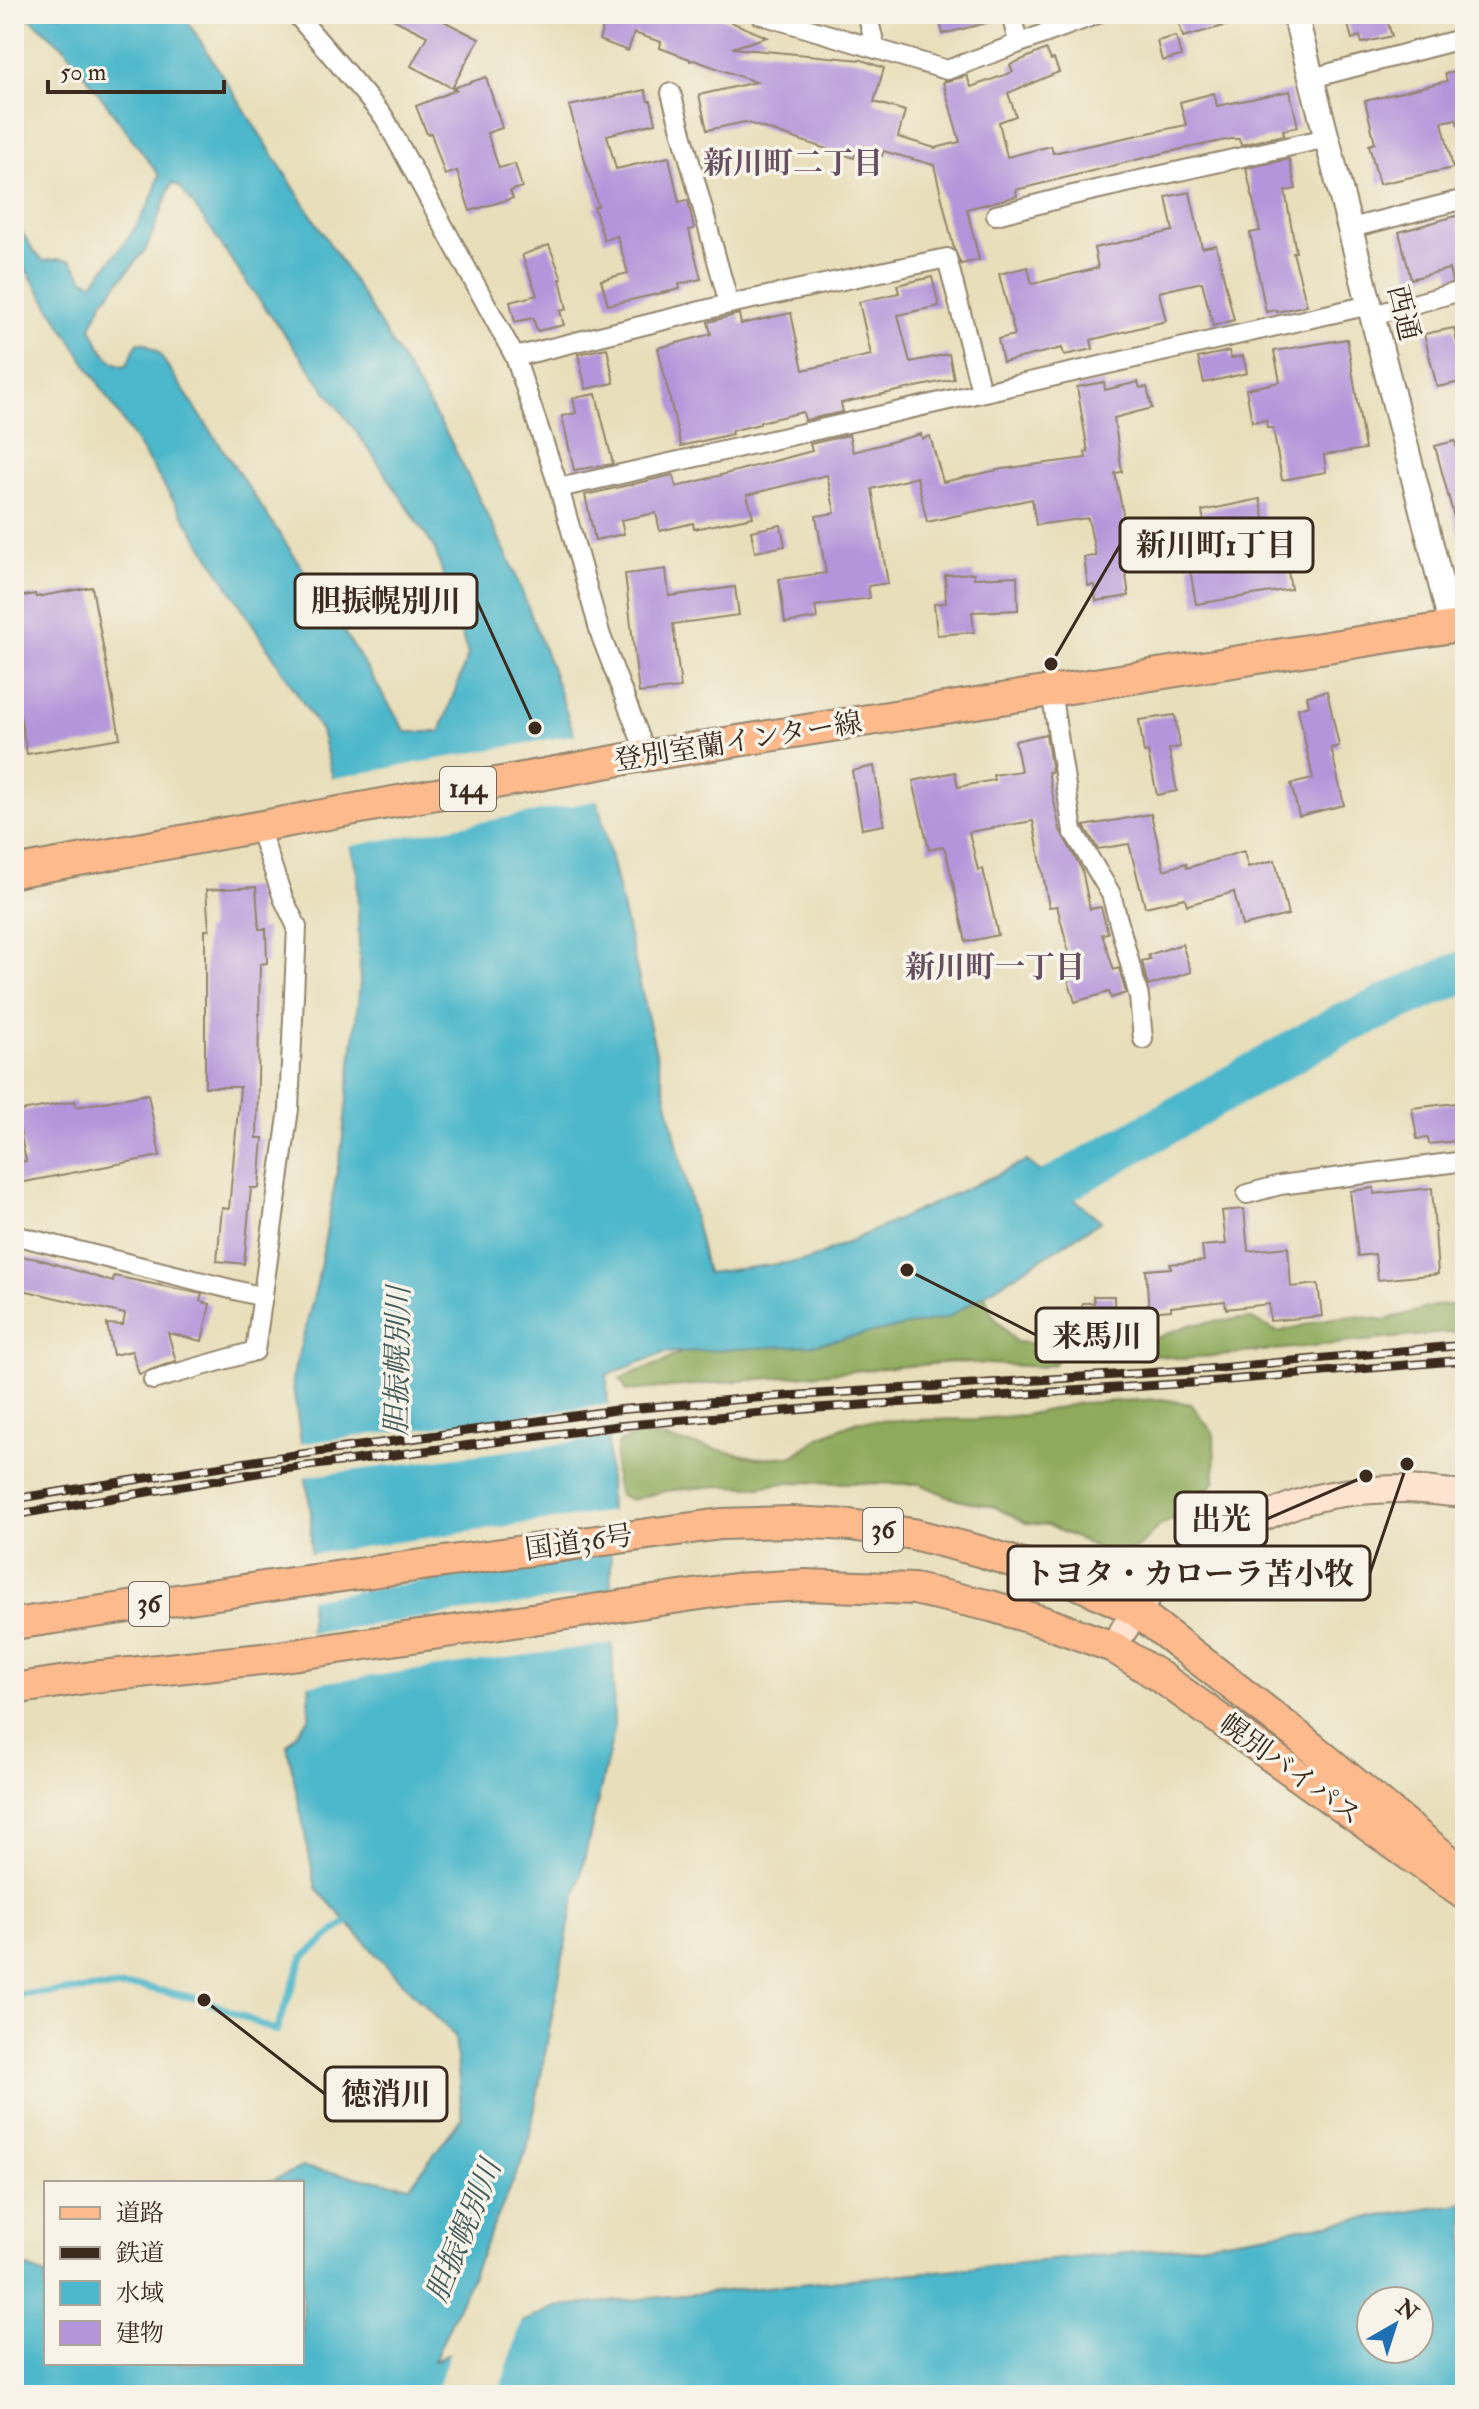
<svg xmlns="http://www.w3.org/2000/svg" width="1479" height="2409" font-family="'IM FELL Double Pica','Noto Serif JP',serif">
<rect width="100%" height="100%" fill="#f7f3e8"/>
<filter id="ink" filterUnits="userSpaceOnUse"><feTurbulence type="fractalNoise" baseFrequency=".0125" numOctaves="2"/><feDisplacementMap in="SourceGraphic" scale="16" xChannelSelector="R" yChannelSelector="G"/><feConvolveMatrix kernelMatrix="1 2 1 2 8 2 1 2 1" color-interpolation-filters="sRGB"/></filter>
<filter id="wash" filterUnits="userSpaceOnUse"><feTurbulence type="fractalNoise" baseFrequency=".006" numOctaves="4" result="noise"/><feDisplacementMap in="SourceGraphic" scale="32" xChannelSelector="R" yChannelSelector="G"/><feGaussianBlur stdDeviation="1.8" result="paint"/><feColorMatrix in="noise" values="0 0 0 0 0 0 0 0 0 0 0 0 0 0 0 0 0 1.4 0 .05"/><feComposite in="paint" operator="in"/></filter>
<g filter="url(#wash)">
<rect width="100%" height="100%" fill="#e8deba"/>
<g fill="#8eaa5c" stroke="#646a3d" stroke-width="2">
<path d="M982 1285 991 1313 1016 1342 1032 1343 1060 1358 1054 1364 1041 1367 953 1362 627 1391 620 1378 663 1362 708 1339Z"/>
<path d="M1465 1304V1331L1183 1359 1141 1353 1146 1342 1189 1325 1237 1319H1252L1278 1332 1331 1318 1356 1316 1385 1320 1434 1306Z"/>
<path d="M1162 1399 1191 1404 1214 1434 1215 1481 1195 1505 1158 1527 1139 1547 1120 1554 1102 1550 1047 1525 1025 1523 995 1507 957 1500 920 1484 791 1482 759 1487 718 1486 664 1491 632 1500 620 1495C612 1479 615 1459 618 1443L642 1434 758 1458 793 1456 820 1437 857 1421 977 1419 1025 1415 1080 1403Z"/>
</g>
<path fill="#4db7cb" stroke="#447074" stroke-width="2" fill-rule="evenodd" d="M25 14H183L358 288 448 436 511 563 552 670 600 811 707 1273 809 1260 1027 1161 1101 1221 947 1318 811 1345 664 1353 607 1375 614 1731 569 1925 527 2150 434 2361 556 2307 1159 2250 1465 2203V2395H14V2263L46 2275V2363H302V2183H266L302 2167 410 2186 462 2117 455 2036 396 1976 316 1888 287 1745 309 1718 311 1513 292 1379 317 1284 342 1144 360 984 357 872 321 731 14 251V219L33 250 43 261 57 259 71 261 84 279 93 283C119 250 150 216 159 175L65 48ZM172 183 180 187 211 229 244 279 373 455 435 549 468 655 440 732H406L335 617 158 352 145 343 138 342 126 366C106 364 98 343 91 327L103 301 146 249ZM1371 2301H1419V2349H1371Z"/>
<g fill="#e8deba">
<path d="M578 734 600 800 346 847 329 779Z"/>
<path d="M612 1404 613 1437 302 1477 297 1444Z"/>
<path d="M614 1511 615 1552 306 1599 307 1555Z"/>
<path d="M616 1591 617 1643 305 1685 306 1634Z"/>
<path d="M523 2318 498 2395H434L451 2349Z"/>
</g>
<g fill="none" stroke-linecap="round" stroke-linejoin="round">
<path stroke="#4db7cb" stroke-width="7" d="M14 1995 138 1986 204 2000 276 2031 303 1957 354 1916"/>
<path stroke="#4db7cb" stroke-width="42" d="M1007 1214 1333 1029 1465 971"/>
</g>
<g id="blocks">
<g fill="#b494da">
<path d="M383 14H430L479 39 452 88 411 66 427 36Z"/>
<path d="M587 14H712L767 37 732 48 862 60 884 68 874 102 905 111 898 137 935 148 960 142 943 82 967 76 971 87 1013 72 1010 65 1046 49 1051 60 1054 59 1059 72 1008 93 1016 116 999 122 1007 157 1051 146 1053 153 1186 125 1180 102 1214 93 1217 106 1290 91 1298 127 1283 130 1284 135 1241 145 1239 139H1231L1168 152 1016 190 1017 196 967 209 979 260 961 264 954 249 934 165 883 151 882 156 857 150 854 158 745 122 707 130 699 95 756 82 694 60 690 61V59L660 48 661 42 634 33 628 51 599 40 604 24 586 18Z"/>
<path d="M938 14H994V21L943 34Z"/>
<path d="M1176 14H1245L1246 20 1183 37Z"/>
<path d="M1345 14H1385L1392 36 1362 43 1360 36 1352 39Z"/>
<path d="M1176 36 1181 56 1162 61 1157 41Z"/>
<path d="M1465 69V125H1458L1456 119 1442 122 1453 168 1379 184 1369 145 1375 143 1365 101 1447 81 1445 74Z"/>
<path d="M486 77 502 128 487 133 499 168 515 164 522 187 510 191 513 198 470 211 457 171 445 175 431 133 427 134 416 106 456 90 453 88Z"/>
<path d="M645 90 648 101H651L656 123 607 135 616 169 669 157 679 202 688 200 694 229 689 230 701 279 679 284 680 289 608 305 601 280 628 273 617 236 604 240 594 207 598 206 569 106Z"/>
<path d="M1289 159 1296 189 1285 191 1296 252H1293L1307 305 1277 312 1276 310 1266 312 1250 233 1260 231 1246 168Z"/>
<path d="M1190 192 1202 248 1216 245 1234 320 1213 326 1202 282 1159 292 1166 321 1091 340 1093 349 1064 355 1062 348 1003 362 998 339 1015 335 999 274 1028 267 1032 284 1098 268 1094 248 1173 231 1166 197Z"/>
<path d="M1459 215 1465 235V278L1452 281 1449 269 1411 279 1399 232Z"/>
<path d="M549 245 562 279H560L567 309 560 311 564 325 537 331 533 318 515 322 510 302 537 295 522 255Z"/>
<path d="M932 277 939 306 898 315 910 362 949 354 954 379 841 403 843 412 805 420 803 412 760 422V424L731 431 732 434 681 446 658 348 711 334 708 322 739 314 741 324 791 313 803 370 871 355 859 302 899 293 897 285Z"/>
<path d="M1454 328 1465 381 1437 387 1424 334Z"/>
<path d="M1347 339 1365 449 1324 455 1326 472 1282 480 1273 428H1267L1266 420 1252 422 1246 389 1280 382 1274 351Z"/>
<path d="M607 348 614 383 586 389 578 354Z"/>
<path d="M1229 351 1231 358 1243 356 1247 373 1204 383 1198 358Z"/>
<path d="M1104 382 1105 390 1138 382 1140 388 1147 387 1152 408 1114 418 1122 472 1115 473 1128 539 1121 541 1129 596 1096 601 1094 585 1088 586 1084 557 1096 556 1088 518 1036 525 1032 499 927 522 917 477 872 489 888 583 868 586 870 598 815 606 817 618 785 623 779 579 826 573 816 516 835 513 827 475 747 495 753 517 694 529 693 523 660 531 656 513 621 520 624 534 595 540 585 495 673 475 676 487 812 451 810 444 849 435 853 452 921 434 922 439 930 436 943 482 1002 469 1086 458 1085 452H1088L1077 387Z"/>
<path d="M596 394 613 464 574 470 562 416 576 413 573 398Z"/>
<path d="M1455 441 1465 480V536H1459L1435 446Z"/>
<path d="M1260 499 1267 532 1281 530 1291 589 1196 604 1189 564 1211 560 1202 511Z"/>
<path d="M781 525 785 546 755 552 751 531Z"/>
<path d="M666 569 669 596 735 587 739 615 673 624 681 688 639 693 625 574Z"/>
<path d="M974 573V578L1017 576 1018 610 972 612 974 632 937 635 934 604 946 603 945 575Z"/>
<path d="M92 587 120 738 27 754 14 683V598L35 594 36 597Z"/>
<path d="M1327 691 1339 746 1331 748 1344 805 1299 816 1291 784 1313 779 1298 708 1309 705 1307 696Z"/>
<path d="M1175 715 1180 747 1169 749 1177 791 1157 795 1148 752 1144 753 1139 720Z"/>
<path d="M1046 734 1052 772H1048L1060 830 1082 870 1090 909 1101 907 1108 933 1102 934 1114 970 1119 968 1126 993 1111 998 1109 992 1075 1002 1066 974 1074 972 1057 906 1049 907 1033 821 969 832 978 870 983 869 998 935 966 942 946 852 943 847 929 850 913 781 955 772 958 787 994 780 993 775 1021 771 1015 741Z"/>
<path d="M874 766 884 825 862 829 852 771Z"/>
<path d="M1151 814 1164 870 1186 863 1187 868 1244 851 1248 867 1275 860 1288 915 1242 926 1234 892 1187 905 1185 898 1145 907 1129 844 1098 849 1084 826Z"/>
<path d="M256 887 259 929H266L267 963 260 964 257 1138H263L259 1188H251L244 1264 217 1261 222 1208 229 1209 240 1087H205V930H209L206 890Z"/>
<path d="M1182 944 1191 972 1148 986 1142 961 1150 959 1148 955Z"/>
<path d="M148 1094 160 1156 19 1183 15 1163 26 1161 16 1112 75 1101 76 1107Z"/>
<path d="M1465 1102V1140L1429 1144 1428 1138 1417 1139 1412 1108Z"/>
<path d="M1374 1188V1194L1432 1188 1438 1274 1378 1280 1375 1254 1358 1256 1350 1191Z"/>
<path d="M1244 1209 1248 1251 1288 1247 1291 1287 1318 1284 1322 1316 1270 1321 1269 1304 1226 1309 1225 1301 1171 1307V1310L1149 1312 1146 1270 1171 1268 1170 1264 1204 1261 1202 1246 1226 1244 1222 1211Z"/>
<path d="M14 1255 42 1260 113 1282 114 1276 202 1294 200 1301 210 1304 202 1341 168 1333 176 1361 139 1374 132 1351 113 1355 107 1324 123 1325 125 1314 14 1288Z"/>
<path d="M1093 1296H1114L1115 1349H1083V1343L1044 1347 1041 1319 1082 1315V1303H1094Z"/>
</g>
</g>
</g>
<g filter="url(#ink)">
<use href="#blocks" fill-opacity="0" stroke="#92846c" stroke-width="2"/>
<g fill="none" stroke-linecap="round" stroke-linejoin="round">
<defs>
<g id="minor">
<path d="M296 14 384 117 515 357 559 488 601 636 647 756"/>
<path d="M759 14 947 70 1098 14"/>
<path d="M867 14 876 49"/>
<path d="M1011 14 1018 42"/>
<path d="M1312 78 1465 38"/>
<path d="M671 93 729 304"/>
<path d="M996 215 1073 195 1327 138"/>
<path d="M1351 228 1465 199"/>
<path d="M1373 315 1465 290"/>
<path d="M515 357 729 304 947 258 981 391"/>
<path d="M559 488 1370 305"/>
<path d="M1051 691 1073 831 1111 894 1139 997 1143 1039"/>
<path d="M1247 1194 1280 1185 1465 1161"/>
<path d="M14 1235 263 1297"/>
<path d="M153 1380 255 1351 289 1109 297 927 283 898 259 828"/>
</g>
<path id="tertiary" d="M1295 14 1452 627"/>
<path id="secondary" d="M1113 1647C1127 1625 1140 1602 1159 1584 1196 1549 1249 1521 1296 1504 1328 1493 1370 1489 1404 1489 1424 1489 1445 1493 1465 1494"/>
<path id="primary" d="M14 872 631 758 1465 625"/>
<g id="trunk">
<path d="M14 1624 284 1584 721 1524 791 1522 850 1525 913 1534 979 1551 1068 1579 1135 1610 1293 1732 1465 1874"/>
<path d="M14 1689 92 1677 271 1658 734 1589 805 1585 914 1589 991 1606 1044 1622 1113 1647 1162 1678 1465 1895"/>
</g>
</defs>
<use href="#minor" stroke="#92846c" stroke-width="22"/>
<use href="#tertiary" stroke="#92846c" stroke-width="28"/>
<use href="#secondary" stroke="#92846c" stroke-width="30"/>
<use href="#primary" stroke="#92846c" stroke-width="34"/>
<use href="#trunk" stroke="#92846c" stroke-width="34"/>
<use href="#minor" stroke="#fff" stroke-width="18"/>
<use href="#tertiary" stroke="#fff" stroke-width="24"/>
<use href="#secondary" stroke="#fee3d1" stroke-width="26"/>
<use href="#primary" stroke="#fcba8d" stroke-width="30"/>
<use href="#trunk" stroke="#fcba8d" stroke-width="30"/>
<defs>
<g id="rail">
<path d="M14 1499 267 1459 616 1410 755 1398 1208 1369 1465 1345"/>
<path d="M14 1515 269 1471 618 1426 818 1408 1205 1382 1465 1360"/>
</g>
</defs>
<use href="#rail" stroke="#3b2a1e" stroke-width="9"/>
<use href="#rail" stroke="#f7f3e8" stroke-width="6" stroke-dasharray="18" stroke-linecap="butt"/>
</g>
</g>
<g text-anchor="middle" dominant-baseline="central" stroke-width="7" stroke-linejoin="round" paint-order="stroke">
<g fill="#f7f3e8" stroke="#73665b" stroke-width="2">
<rect x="440" y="767" width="56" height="44" rx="6"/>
<rect x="863" y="1508" width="40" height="44" rx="6"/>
<rect x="129" y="1582" width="40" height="44" rx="6"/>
</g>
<g font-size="26" font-weight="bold" fill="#3b2a1e">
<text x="468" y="789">144</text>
<text x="883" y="1530">36</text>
<text x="149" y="1604">36</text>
</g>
<g font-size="28" fill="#3b2a1e" stroke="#f7f3e8">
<text transform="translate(1403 313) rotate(76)">西通</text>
<text transform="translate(738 742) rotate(-9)">登別室蘭インター線</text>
<text transform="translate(579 1543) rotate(-8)">国道36号</text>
<text transform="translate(1290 1770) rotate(36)">幌別バイパス</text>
</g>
<g font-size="30" font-weight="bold" fill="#654f60" stroke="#f7f3e8">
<text x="793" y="163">新川町二丁目</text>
<text x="995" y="967">新川町一丁目</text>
</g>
<g font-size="30" font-style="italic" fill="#415b5b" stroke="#f7f3e8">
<text transform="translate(398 1361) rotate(-89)">胆振幌別川</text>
<text transform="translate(464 2231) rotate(-68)">胆振幌別川</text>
</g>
</g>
<path fill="none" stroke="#3b2a1e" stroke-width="3" d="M1051 664L1120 545M535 728L477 601M907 1270L1036 1335M1366 1476L1267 1519M1407 1464L1370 1573M204 2000L325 2094"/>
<g fill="#3b2a1e" stroke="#f7f3e8" stroke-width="3">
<circle cx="1051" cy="664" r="8"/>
<circle cx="535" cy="728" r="8"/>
<circle cx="907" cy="1270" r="8"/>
<circle cx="1366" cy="1476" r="8"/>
<circle cx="1407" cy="1464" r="8"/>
<circle cx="204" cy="2000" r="8"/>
</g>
<g fill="#f7f3e8" stroke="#3b2a1e" stroke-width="3">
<rect x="1120" y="518" width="193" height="54" rx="8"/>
<rect x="295" y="574" width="182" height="54" rx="8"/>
<rect x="1036" y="1308" width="122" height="54" rx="8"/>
<rect x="1175" y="1492" width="92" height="54" rx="8"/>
<rect x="1008" y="1546" width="362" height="54" rx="8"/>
<rect x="325" y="2067" width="122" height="54" rx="8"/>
</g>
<g font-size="30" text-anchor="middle" font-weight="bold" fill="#3b2a1e">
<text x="1216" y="555">新川町1丁目</text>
<text x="386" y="611">胆振幌別川</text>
<text x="1097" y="1346">来馬川</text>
<text x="1221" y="1529">出光</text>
<text x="1189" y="1584">トヨタ・カローラ苫小牧</text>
<text x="386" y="2104">徳消川</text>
</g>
<rect width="1479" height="2409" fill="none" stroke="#f7f3e8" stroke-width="48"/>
<rect x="44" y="2181" width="260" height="184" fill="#f7f3e8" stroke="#aca397" stroke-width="2"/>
<rect x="60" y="2207" width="40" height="12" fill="#fcba8d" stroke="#aca397" stroke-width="2"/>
<text x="116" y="2221" font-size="24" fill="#3b2a1e">道路</text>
<rect x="60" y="2247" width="40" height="12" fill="#3b2a1e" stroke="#aca397" stroke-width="2"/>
<text x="116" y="2261" font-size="24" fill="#3b2a1e">鉄道</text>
<rect x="60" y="2281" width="40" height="24" fill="#4db7cb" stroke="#aca397" stroke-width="2"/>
<text x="116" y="2301" font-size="24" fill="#3b2a1e">水域</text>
<rect x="60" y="2321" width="40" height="24" fill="#b494da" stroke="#aca397" stroke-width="2"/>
<text x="116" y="2341" font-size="24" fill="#3b2a1e">建物</text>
<g transform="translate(1395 2325) rotate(39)"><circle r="38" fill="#f7f3e8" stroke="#aca397" stroke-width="2"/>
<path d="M0-6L14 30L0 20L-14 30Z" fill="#1f6fb2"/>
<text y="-12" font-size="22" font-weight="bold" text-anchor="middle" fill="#3b2a1e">N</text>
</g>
<path d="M48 80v12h176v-12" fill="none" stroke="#3b2a1e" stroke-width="4"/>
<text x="60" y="80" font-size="24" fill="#3b2a1e" stroke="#f7f3e8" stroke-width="6" paint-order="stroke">50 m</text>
</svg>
